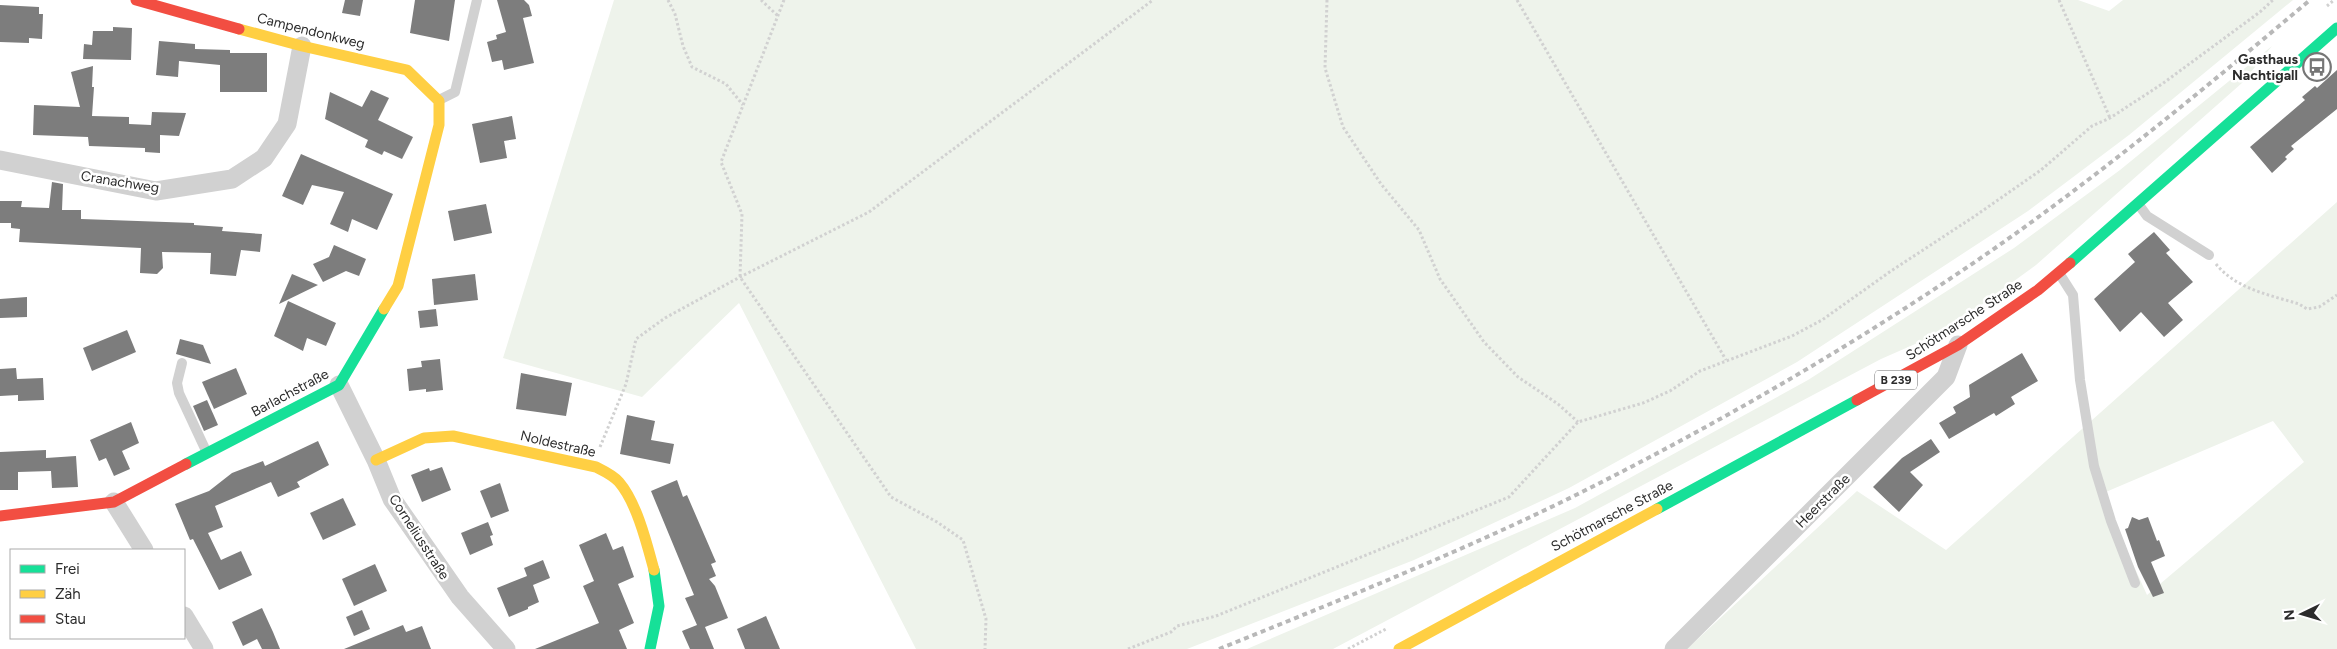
<svg xmlns="http://www.w3.org/2000/svg" width="2337" height="649" font-family="Figtree,sans-serif">
<rect width="100%" height="100%" fill="#fff"/>
<g fill="#eef3eb" fill-rule="evenodd">
<path d="M614 0H2078L2109 11 2123 0H2293L2129 135 2028 211 1797 362 1569 488 1414 560 1187 649H916L739 303 642 397 503 358Z"/>
<path d="M2272 46 2242 83 2036 265 1977 308 1922 341 1881 359 1333 649H1247L1575 508 1808 380 2014 248 2120 170Z"/>
<path d="M2337 202V649H1687L1857 491 1946 550ZM2273 421 2304 462 2147 595 2101 494Z"/>
</g>
<g fill="#7d7d7d">
<path d="M345 0H363L360 16 342 13Z"/>
<path d="M415 0H455L449 41 410 33Z"/>
<path d="M497 0H524L529 5 532 16 523 18 534 63 504 70 502 60 492 62 487 42 497 39 496 35 506 32Z"/>
<path d="M0 5 39 7V14H43L42 39 29 38V43L0 42Z"/>
<path d="M113 27 132 28 131 60 83 59 84 44 92 45 93 31H113Z"/>
<path d="M159 41 195 44V49L230 50V53H267V92H220V65L179 61 178 77 156 75Z"/>
<path d="M93 66 92 87H94L92 116 129 117V124L151 125 152 112 186 113 179 136 160 135V153L145 152V148L89 146 88 137 33 135 34 105 80 107 71 72Z"/>
<path d="M2337 70V109L2291 146 2294 149 2285 157 2287 159 2272 173 2250 147 2305 100 2302 97 2315 86 2317 88Z"/>
<path d="M371 90 389 98 378 120 413 137 402 159 384 151 382 155 365 147 368 140 325 119 330 92 362 107Z"/>
<path d="M512 116 516 139 504 141 507 158 480 163 472 124Z"/>
<path d="M301 154 393 194 377 230 352 219 348 232 330 224 344 192 312 185 303 205 282 196Z"/>
<path d="M52 182 63 184 62 210H81V219L194 223V225L223 227 222 231 262 234 260 252 241 250 236 276 210 274 211 253 162 252 163 268 157 274 140 273 141 248 19 242 20 229 11 228V223H0V201H22L21 207 49 208Z"/>
<path d="M486 204 492 233 454 241 448 211Z"/>
<path d="M2154 232 2170 250 2166 253 2193 282 2168 303 2183 320 2164 337 2141 312 2120 332 2094 299 2135 262 2128 254Z"/>
<path d="M334 245 366 259 359 276 346 271 323 282 313 264 329 257Z"/>
<path d="M292 274 318 285 279 304Z"/>
<path d="M475 274 478 300 434 305 432 279Z"/>
<path d="M27 297V317L0 318V299Z"/>
<path d="M288 301 336 323 326 346 307 338 303 351 274 336Z"/>
<path d="M436 309 438 326 420 328 418 311Z"/>
<path d="M127 330 136 352 92 371 83 348Z"/>
<path d="M180 339 203 345 211 364 176 354Z"/>
<path d="M2022 353 2038 381 2011 397 2015 404 1996 416 1994 413 1949 439 1939 423 1956 413 1953 407 1970 397 1969 385Z"/>
<path d="M440 359 443 390 426 392V389L409 391 407 369 422 367 421 361Z"/>
<path d="M16 368 17 379 43 378 44 400 18 401V395L0 396V369Z"/>
<path d="M236 368 247 394 214 409 202 382Z"/>
<path d="M521 373 572 383 566 416 516 409Z"/>
<path d="M207 400 218 425 204 431 193 406Z"/>
<path d="M627 415 655 421 651 440 674 444 670 464 620 454Z"/>
<path d="M131 422 139 443 122 451 130 469 114 476 106 458 99 461 90 440Z"/>
<path d="M1931 439 1940 452 1910 472 1923 485 1899 512 1873 487 1902 458Z"/>
<path d="M318 441 329 465 297 482 300 487 278 497 271 482 215 506 223 527 208 533 221 560 241 551 252 575 219 590 193 539 190 540 175 504 209 491 232 473 263 461 265 466Z"/>
<path d="M46 450V458L76 456 78 487 52 488 51 471 18 472V490H0V452Z"/>
<path d="M442 467 451 490 422 502 411 475 429 468 430 471Z"/>
<path d="M677 480 683 497 687 495 716 562 711 564 716 576 709 579 715 586 728 618 705 627 714 649H690L682 631 697 625 685 598 694 595 651 491Z"/>
<path d="M500 483 509 511 491 518 480 491Z"/>
<path d="M343 498 356 525 323 540 310 513Z"/>
<path d="M2132 517 2139 520 2148 517 2157 541 2159 540 2165 556 2151 562 2164 593 2153 597 2138 567 2125 529 2128 528Z"/>
<path d="M488 522 493 535 490 536 493 545 470 555 461 533Z"/>
<path d="M606 533 613 550 623 546 634 577 618 584 634 623 619 630 627 649H535L599 623 583 586 594 581 579 545Z"/>
<path d="M543 560 550 578 533 585 539 602 528 607V609L509 617 497 588 527 576 524 568Z"/>
<path d="M375 564 387 591 354 606 342 579Z"/>
<path d="M262 608 273 632 280 649H262L257 639 243 646 232 622Z"/>
<path d="M362 610 370 629 354 636 346 617Z"/>
<path d="M766 616 780 649H745L737 629Z"/>
<path d="M403 625 406 632 422 626 431 649H344Z"/>
</g>
<g fill="none" stroke-linecap="round" stroke-linejoin="round">
<g stroke="#d1d1d1" stroke-width="3" stroke-dasharray="2.5 2.5" stroke-linecap="butt">
<path d="M668 0 675 14 683 46 692 67 726 84 743 105"/>
<path d="M761 0 778 16"/>
<path d="M784 0 721 162 742 214 740 277 891 497 937 522 963 540 986 619 985 649"/>
<path d="M1327 0 1325 68 1343 127 1381 184 1419 230 1440 279 1484 342 1518 377 1558 404 1578 422"/>
<path d="M1517 0 1726 360"/>
<path d="M2059 0 2110 118"/>
<path d="M2327 6 2334 0"/>
<path d="M2216 264C2236 289 2270 295 2299 304L2307 309 2319 307 2337 295"/>
<path d="M600 447 626 384 636 339 665 318 740 277 869 212 1153 0"/>
<path d="M1128 649 1171 632 1177 626 1216 616 1509 497 1578 422 1643 403 1670 391 1700 371 1792 336 1822 320 1891 271 1975 216 2041 170 2092 126 2110 118 2162 84 2260 12 2273 0"/>
<path d="M1348 649 1386 629"/>
</g>
<g stroke="#d1d1d1" stroke-width="10">
<path d="M439 100 455 92 477 0"/>
<path d="M2139 205 2147 216 2209 255"/>
<path d="M2059 273 2073 295 2080 380 2094 466 2111 521 2135 583"/>
<path d="M182 363 177 383 179 393 207 453"/>
</g>
<g stroke="#d1d1d1" stroke-width="19">
<path d="M0 160 156 191 232 179 264 158 287 124 302 46"/>
<path d="M339 385 376 460 392 499 460 597 506 649"/>
<path d="M114 502 144 550"/>
<path d="M184 616 204 649"/>
<path d="M1674 649 1946 377 1958 345"/>
</g>
<g stroke="#16e098" stroke-width="11">
<path d="M2070 263 2337 28"/>
<path d="M186 464 339 385 384 309"/>
<path d="M1657 509 1857 400"/>
<path d="M650 649 659 606 654 570"/>
</g>
<g stroke="#ffcf43" stroke-width="11">
<path d="M239 29 302 46 407 70 439 101V125L398 286 384 309"/>
<path d="M376 460 424 438 453 436 596 467C604 471 613 475 619 482 637 503 647 544 654 570"/>
<path d="M1399 649 1657 509"/>
</g>
<g stroke="#f24e42" stroke-width="11">
<path d="M136 0 239 29"/>
<path d="M1857 400 1958 345 2038 290 2070 263"/>
<path d="M0 516 114 502 186 464"/>
</g>
<path stroke="#b8b8b8" stroke-width="4" stroke-dasharray="5 4" stroke-linecap="butt" d="M1219 649C1340 600 1461 552 1578 494 1722 422 1866 338 1998 246 2106 170 2209 85 2310 0"/>
</g>
<defs>
<symbol id="bus-ring" viewBox="-11 -11 22 22"><circle r="9.5" fill="#fff" stroke="#767676" stroke-width="1.5"/><path d="M-5-6H5V4H4V6H2V4H-2V6H-4V4H-5ZM-3.5-4V0h7V-4ZM-3.5 1.2v1.5H-2V1.2ZM2 1.2v1.5H3.5V1.2Z" fill="#767676"/></symbol>
</defs>
<g fill-rule="evenodd">
<use href="#bus-ring" x="2301" y="51" width="32" height="32"/>
</g>
<g text-anchor="middle" dominant-baseline="central" stroke-width="5" stroke-linejoin="round" paint-order="stroke">
<rect fill="#fff" stroke="#6b6b6b" stroke-width="1" x="1875" y="370.5" width="42" height="19" rx="4"/>
<g font-size="12" font-weight="bold" fill="#2c2c2c">
<text x="1896" y="380">B 239</text>
</g>
<g font-size="14" fill="#2c2c2c" stroke="#fff">
<text transform="translate(311 31) rotate(14)">Campendonkweg</text>
<text transform="translate(120 182) rotate(9)">Cranachweg</text>
<text transform="translate(1964 320) rotate(-33)">Schötmarsche Straße</text>
<text transform="translate(290 393) rotate(-28)">Barlachstraße</text>
<text transform="translate(558 444) rotate(13)">Noldestraße</text>
<text transform="translate(1823 501) rotate(-45)">Heerstraße</text>
<text transform="translate(1612 516) rotate(-28)">Schötmarsche Straße</text>
<text transform="translate(419 537) rotate(57)">Corneliusstraße</text>
</g>
<g font-size="14" font-weight="bold" fill="#2c2c2c" stroke="#fff" text-anchor="end">
<text x="2298" y="59">Gasthaus<tspan x="2298" dy="16">Nachtigall</tspan></text>
</g>
</g>
<rect x="10" y="549" width="175" height="90" fill="#ffffff" stroke="#ababab"/>
<rect x="20" y="565" width="25" height="8" fill="#16e098" stroke="#ababab"/>
<text x="55" y="574" font-size="15" fill="#2c2c2c">Frei</text>
<rect x="20" y="590" width="25" height="8" fill="#ffcf43" stroke="#ababab"/>
<text x="55" y="599" font-size="15" fill="#2c2c2c">Zäh</text>
<rect x="20" y="615" width="25" height="8" fill="#f24e42" stroke="#ababab"/>
<text x="55" y="624" font-size="15" fill="#2c2c2c">Stau</text>
<g transform="translate(2302 614) rotate(265)" stroke="#ffffff" stroke-width="4" paint-order="stroke">
<path d="M0-4L9 19L0 12L-9 19Z" fill="#2c2c2c"/>
<text y="-8" font-size="14" font-weight="bold" text-anchor="middle" fill="#2c2c2c">N</text>
</g>
</svg>
